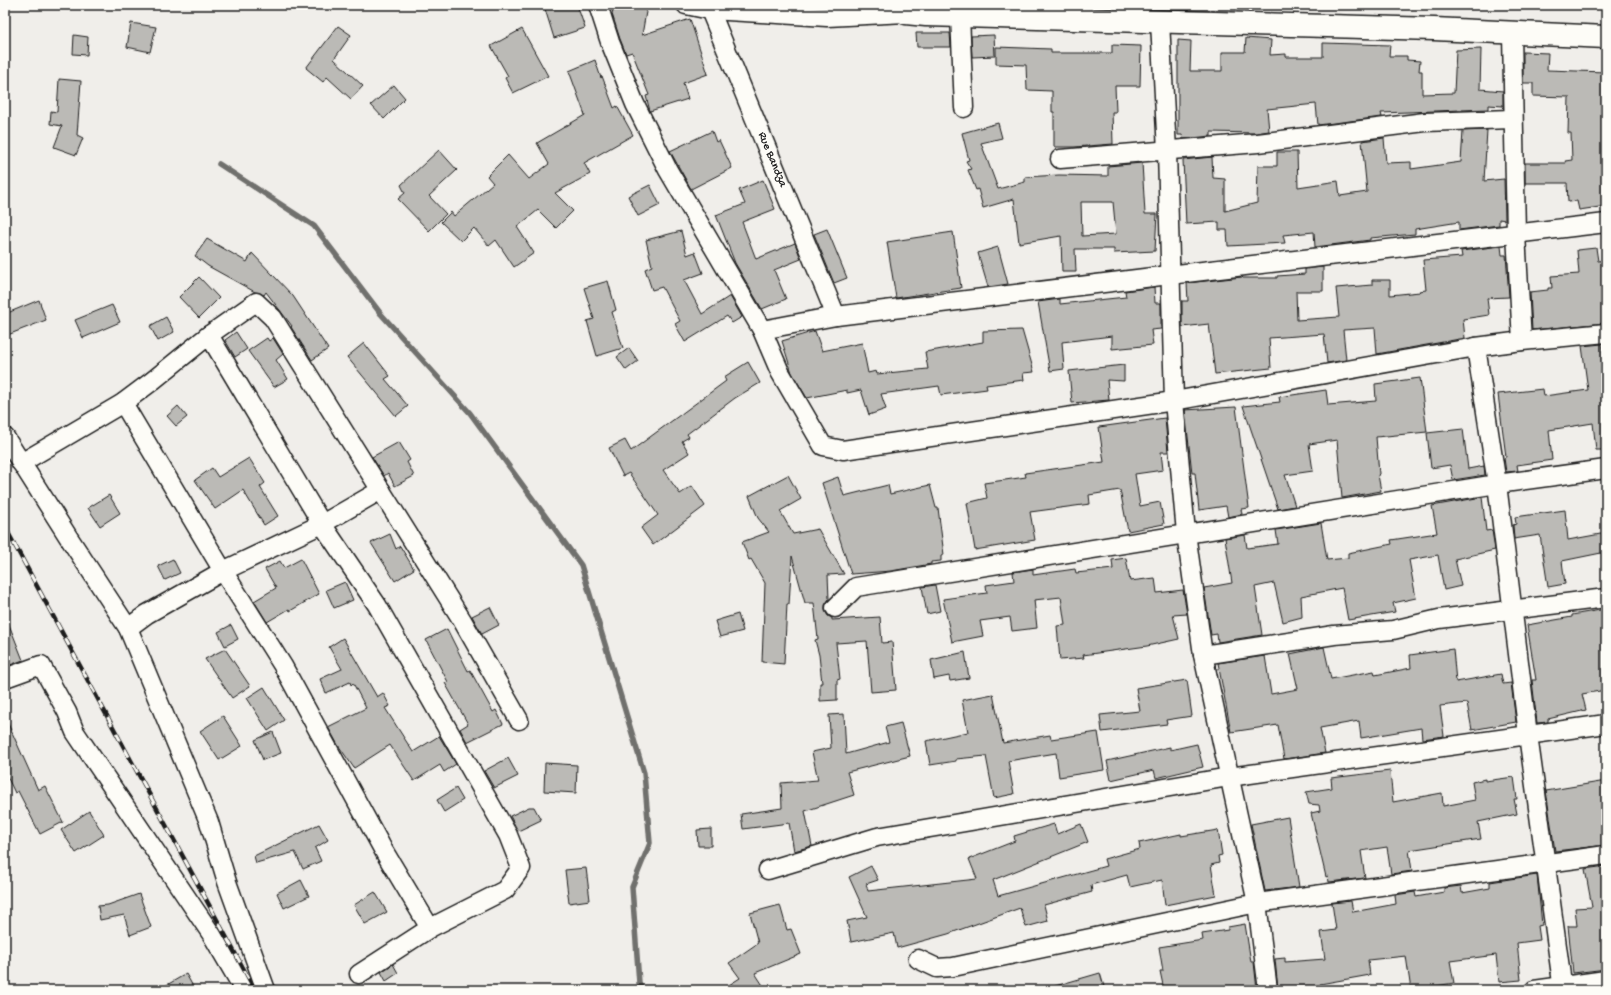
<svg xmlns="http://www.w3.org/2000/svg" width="1611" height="995" font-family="'Gochi Hand',sans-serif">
<rect width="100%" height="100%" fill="#f0eeea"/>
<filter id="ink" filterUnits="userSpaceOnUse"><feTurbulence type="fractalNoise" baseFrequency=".025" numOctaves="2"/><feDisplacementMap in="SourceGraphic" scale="8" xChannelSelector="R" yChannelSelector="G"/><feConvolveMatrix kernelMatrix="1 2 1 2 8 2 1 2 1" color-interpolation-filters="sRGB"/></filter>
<g filter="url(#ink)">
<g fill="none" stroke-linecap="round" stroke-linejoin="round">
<path stroke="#706f6d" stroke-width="5.5" d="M219 164 314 226 381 314 470 413 581 565 644 773 650 843 632 887 639 983 642 990"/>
</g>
<g fill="#bbbab6" stroke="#1c1c1c" fill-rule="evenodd">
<path d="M556 5H577L585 28 554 38 545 9Z"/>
<path d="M614 5 647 6 642 35 690 19 708 74 683 83 688 99 650 111 646 96 649 95 632 52 626 54 620 39 612 14Z"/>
<path d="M131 23 156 27 150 52 127 47Z"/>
<path d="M338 26 351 35 334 59 363 86 351 99 327 77 323 82 306 68Z"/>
<path d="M522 29 548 76 513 93 505 78 508 76 491 46Z"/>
<path d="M916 33H950L951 47H917Z"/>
<path d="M74 35 88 37 87 55 73 54Z"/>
<path d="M994 35 995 56 972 57 971 36Z"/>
<path d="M1246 38 1271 40 1270 55 1286 54V57H1323V43L1390 45 1389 56H1407V60L1420 61 1419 71H1422V94L1454 93 1456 50 1481 49 1480 89 1503 91V106L1488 105V109L1381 113 1382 117 1318 125 1316 104 1267 109 1269 131 1256 133 1211 132V136L1183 139 1182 135H1178V40L1191 41 1190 71H1222V52H1245Z"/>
<path d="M1112 45 1141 46 1140 86H1115L1116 112H1112L1113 144 1074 147H1054V112H1052V91L1027 90 1026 65 996 64V47L1051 49V53H1112Z"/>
<path d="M1523 52 1548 53 1547 70 1606 72V206L1579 210 1577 201 1568 202 1567 183H1525V163H1566L1565 161 1572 160 1571 133H1568L1569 97 1533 96V83H1523Z"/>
<path d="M595 60 601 78 602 76 614 108 617 106 633 135 584 163 590 174 555 193 573 211 556 228 538 210 517 227 534 253 514 267 496 240 489 246 474 228 461 241 441 222 451 212 454 216 493 183 487 176 508 155 529 179 549 164 537 143 585 115 569 71Z"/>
<path d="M59 79 81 81 77 135 83 138 76 155 54 147 62 126 50 124 51 111 57 112Z"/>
<path d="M394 85 405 98 384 119 371 105Z"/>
<path d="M998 123 1002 138 981 143 998 189 1025 182V177L1059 175 1108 176V166L1142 163 1145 214H1157L1155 251 1114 253V249H1075L1076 272H1062L1061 236 1019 243 1014 199 983 208 978 189 976 190 968 170 971 169 966 161 969 160 962 133ZM1081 202H1113L1116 234 1082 236Z"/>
<path d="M1487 130 1484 181 1504 179 1505 220 1499 219V225L1459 230V222L1415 229V234L1370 238V240L1315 247 1314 232 1283 235 1285 243 1228 246 1227 230H1219V222L1186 224 1183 160 1212 157 1213 178 1225 179V211L1257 203 1258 166H1277V152H1297L1298 187 1338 181 1340 196 1367 192 1362 141 1384 138 1386 163 1411 162V169L1461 162 1463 131Z"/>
<path d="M712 131 716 142 719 140 732 168 691 189 670 151Z"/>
<path d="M439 150 457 170 429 196 446 214 429 231 398 199 405 193 401 185Z"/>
<path d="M763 180 775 209 742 222 756 259 795 243 801 259 774 270 786 299 762 309 735 263 716 215 745 204 739 190Z"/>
<path d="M650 185 660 205 638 216 628 196Z"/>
<path d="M827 229 847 278 834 283 814 234Z"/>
<path d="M681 231 687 255 695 252 703 273 684 280 702 314 730 296 742 317 732 323 727 316 685 342 675 324 680 321 662 287 652 290 645 269 652 266 646 240Z"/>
<path d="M953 232 961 288 896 298 887 242Z"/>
<path d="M207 239 247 262 252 253 293 296 328 349 312 360 291 327 292 326 266 292 264 295 255 292 208 266 195 256Z"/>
<path d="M1501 246 1502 255H1506L1509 297 1487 298 1489 315 1463 319 1465 338 1377 354 1375 328 1343 330 1346 360 1327 363 1324 334 1269 338 1271 368 1215 374 1209 324 1182 327V301H1188L1187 283 1242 277 1243 278H1277V276L1305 274V269L1323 267V291H1296L1297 320 1339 317 1336 288 1372 285V280H1390V295L1420 292 1419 291 1426 290 1423 260 1462 257 1461 251Z"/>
<path d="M998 247 1008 284 988 287 978 253Z"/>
<path d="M1596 248 1598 261 1606 260V323L1532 330 1530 292 1548 290V288H1552L1551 276 1579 274 1577 250Z"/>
<path d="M199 277 219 298 199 318 179 297Z"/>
<path d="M608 281 616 310 612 312 623 348 597 356 587 321 594 319 584 288Z"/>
<path d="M1154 287 1155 303H1161V329L1151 330 1153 345 1112 349V336L1062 342 1064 369 1050 371 1038 302 1060 299V304L1126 297 1125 291Z"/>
<path d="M39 300 46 320 5 336V314Z"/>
<path d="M112 305 120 322 83 338 75 320Z"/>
<path d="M166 317 174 332 158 341 150 326Z"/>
<path d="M1022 330 1034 372 1023 373 1024 380 986 385 987 389 941 395 939 386 881 394 886 409 869 415 861 390 847 393V390L807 398 792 373 782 341 815 331 822 351 862 343 868 373 876 371 877 374 928 369 925 352 983 342V331Z"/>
<path d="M236 332 247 349 235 357 225 340Z"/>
<path d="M267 338 269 341 273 338 283 354 276 360 288 379 274 387 248 351Z"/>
<path d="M364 343 390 376 385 379 408 406 396 416 347 357Z"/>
<path d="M1602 344 1606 367V450H1596L1593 423 1549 430 1552 460 1517 465 1518 471 1506 472 1504 458 1506 457 1498 394 1543 389 1544 396 1588 390 1582 346Z"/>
<path d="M629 348 638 361 626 370 617 357Z"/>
<path d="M748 362 760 383 735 398 687 434 689 437 682 441 689 453 663 470 680 494 692 486 705 506 653 545 641 528 658 515 629 473 623 476 609 448 625 440 631 451 726 381 724 377Z"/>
<path d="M1124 365V381L1107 380 1109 400 1072 403 1069 371Z"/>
<path d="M1420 378 1427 432 1376 437 1379 474 1378 475 1381 491 1342 498 1337 440 1309 444 1313 471 1285 475 1295 506 1278 509 1243 406 1280 402 1279 397 1326 390 1328 405 1376 401 1375 384Z"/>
<path d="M178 406 187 417 176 426 167 416Z"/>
<path d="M1236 407 1249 508 1241 509 1242 514 1228 517 1226 506 1199 510 1195 473H1192L1185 410Z"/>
<path d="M1165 418 1168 452H1161L1163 470 1135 474 1140 506 1160 502 1164 524 1128 531 1120 490 1089 495 1090 504 1030 512 1035 540 975 550 967 503 987 498 984 483 1026 477 1025 473 1104 462 1099 427Z"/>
<path d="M1463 429 1468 469 1484 466 1485 475 1453 480 1450 465 1431 468 1427 433Z"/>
<path d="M399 442 410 460 407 462 414 476 395 486 388 473 384 476 372 457Z"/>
<path d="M249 458 265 483 260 487 278 516 264 525 243 490 215 509 195 480 212 468 218 477Z"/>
<path d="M788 475 801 499 780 511 793 534 818 529 844 574 828 575 829 599 825 605V611L828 616 832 618V620L880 617 882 643 892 642 896 690 871 692 867 641 836 643 840 679 837 680V700L820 701V683H822L819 655 815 640 818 639 814 603H805L792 556 789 604H787L784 664 762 662 765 583 751 559 749 560 742 542 769 532 758 518 749 496Z"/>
<path d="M838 477 844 496 888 485 890 494 930 485 936 508H938L944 555 941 556V561L931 562V564L891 571 851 574 822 483Z"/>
<path d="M109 495 120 513 100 526 88 508Z"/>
<path d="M1482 497 1486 531 1492 530 1495 550 1455 559 1461 586 1444 590 1438 555 1409 560 1416 598 1393 603 1395 612 1348 620 1342 588 1301 596 1302 617 1283 622 1274 583 1255 587 1262 635 1218 642 1217 634 1211 635 1204 588 1232 583 1225 538 1245 535 1247 548 1278 544 1276 530 1321 523 1327 560 1348 558V553L1392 544 1391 540 1437 533 1432 506Z"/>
<path d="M1565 510 1568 540 1606 533V552L1562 561 1565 584 1548 587 1540 535 1514 539 1513 525 1516 524 1515 517Z"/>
<path d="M390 534 396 549 400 546 414 569 395 581 371 543Z"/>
<path d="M1126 558 1130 581 1155 578 1157 593 1183 590 1187 614 1173 615 1179 639 1147 646 1083 655 1084 658 1060 660 1057 626 1065 625 1061 597 1034 600 1037 628 1012 631 1010 617 980 621 983 636 952 642 943 599 987 593 986 585 1014 581 1013 572 1033 569V575L1075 569 1076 573 1113 569 1112 560Z"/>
<path d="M173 559 180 573 165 580 158 566Z"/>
<path d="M301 559 319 594 290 611 289 609 267 622 254 601 276 588 265 569 280 561 284 568Z"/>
<path d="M345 582 353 600 334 608 326 590Z"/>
<path d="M935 585 940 611 927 614 922 587Z"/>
<path d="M490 607 499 625 482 634 472 616Z"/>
<path d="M1606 609V690L1582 694 1586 710 1548 719V722L1537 723 1532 680H1536L1527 625 1572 617V615Z"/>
<path d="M738 614 743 631 720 637 715 621Z"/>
<path d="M6 617 23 660 5 667V618Z"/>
<path d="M231 625 238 639 225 646 218 632Z"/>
<path d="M447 629 468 671 470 670 493 712 496 710 503 724 467 742 460 729 468 724 445 683 448 682 426 640Z"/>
<path d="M343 638 377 697 383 693 390 706 385 708 413 752 439 736 456 764 444 772 440 765 414 781 390 745 354 768 338 745 328 727 366 708 353 683 351 685 350 682 326 693 320 679 342 669 329 647Z"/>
<path d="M1324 647 1331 679 1374 671 1375 675 1411 668 1410 655 1453 649 1456 682 1501 674 1503 684 1511 683 1516 722 1472 730 1467 703 1440 706 1444 736 1422 739 1421 728 1361 738 1359 721 1320 728 1325 753 1284 759 1278 725 1231 732 1218 663 1265 656 1271 694 1298 689 1290 654Z"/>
<path d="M225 649 250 686 232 698 205 659Z"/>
<path d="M965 652 969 678 950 681 949 676 934 679 931 660Z"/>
<path d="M1187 680 1192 716 1166 720 1167 724 1102 732 1100 715 1140 711 1136 688Z"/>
<path d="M264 687 284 720 268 731 247 698Z"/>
<path d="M993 694 1003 743 1050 735 1051 739 1098 732 1104 770 1059 777 1056 753 1008 761 1014 794 994 798 986 756 956 759V761L930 765 926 741 968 732 962 700Z"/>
<path d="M844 714 846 754 889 742 885 727 901 723 910 756 847 772 854 795 805 811 812 846 794 851 789 823 743 829 741 814 782 808 781 783 818 780 812 752 831 748 829 715Z"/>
<path d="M223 716 242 746 219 760 200 731Z"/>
<path d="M5 717 38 790 45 786 63 822 40 834 18 791 15 793 5 772Z"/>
<path d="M273 732 281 753 263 760 255 740Z"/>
<path d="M1197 744 1203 767 1156 778 1154 770 1111 780 1107 761 1170 747V750Z"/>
<path d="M508 758 518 776 494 788 484 771Z"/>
<path d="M545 763 577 765 576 793 544 791Z"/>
<path d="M1390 771 1393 802 1442 793 1443 806 1475 800 1472 782 1485 779V781L1514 777 1517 799H1514L1517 814 1478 822 1481 839 1409 850 1412 871 1391 874 1387 847 1361 851 1365 878 1329 882 1328 876 1326 877 1311 813 1320 811 1319 805 1309 804 1306 792 1332 788 1331 778Z"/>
<path d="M1606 781V845L1555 851 1546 791Z"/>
<path d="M456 788 463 800 444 812 437 800Z"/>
<path d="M529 807H534L541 820 518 831 510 816Z"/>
<path d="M89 811 104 835 76 853 61 830Z"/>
<path d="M1288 817 1299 887 1265 891 1251 824Z"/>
<path d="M319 824 328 840 315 848 321 861 303 869 295 852 256 863 254 856Z"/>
<path d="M1054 824 1057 834 1081 824 1088 842 993 880 998 896 1106 866 1104 859 1140 849 1139 843 1181 834V836L1218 830 1222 855 1218 856 1219 863 1211 865 1216 895 1165 905 1162 880 1130 887 1127 875 1091 885 1092 892 1044 905 1048 921 1026 927 1020 908 948 934 897 948 894 933 851 942 847 921 867 917 849 877 871 866 878 880 866 884 868 891 977 879 969 859 1015 841 1014 836Z"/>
<path d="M711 829V846H698L697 830Z"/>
<path d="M1606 866V969L1573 973 1568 926H1577L1575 908 1592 907 1585 869Z"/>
<path d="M586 868 590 900 569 903 565 870Z"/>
<path d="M1537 875 1542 925 1538 926 1540 940 1517 943 1521 980 1499 982 1496 955 1450 961 1454 983 1411 990 1406 956 1368 960 1370 975 1320 984V990H1278L1275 959 1285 958V962L1325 959 1321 932 1336 930 1332 903 1351 901 1353 912 1396 904 1395 895 1415 892 1416 897 1444 892V888L1461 886 1462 893 1490 888V882Z"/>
<path d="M301 880 309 896 284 908 277 893Z"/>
<path d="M375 892 387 912 365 924 354 905Z"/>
<path d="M139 894 151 927 130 935 124 915 100 920 98 906 108 905Z"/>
<path d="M780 905 787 930 791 929 801 954 755 973 766 990H721L740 978 729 963 758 943 750 913Z"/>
<path d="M1245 924 1251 962H1254L1257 990H1164L1160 971H1163L1159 947 1203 940 1202 934 1228 930V927Z"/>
<path d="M393 964 398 973 386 981 381 972Z"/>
<path d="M1100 973 1105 990H1055V986Z"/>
<path d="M186 974 195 990H158Z"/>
</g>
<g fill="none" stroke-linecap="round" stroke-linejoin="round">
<defs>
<g id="street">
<path d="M598 5 610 42 635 104 668 170 762 330 780 372 823 446 843 450 1174 401 1476 347 1522 341 1606 333"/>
<path d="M686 5 710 10 827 17 906 13"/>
<path id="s1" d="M705 5 710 10 836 316"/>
<path d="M960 16 964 108"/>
<path d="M1051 19V5"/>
<path d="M1160 22 1167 151 1174 401 1186 533 1203 655 1257 903 1268 990"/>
<path d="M1512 34 1516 234 1522 341"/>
<path d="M1060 159 1258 143 1425 122 1512 119"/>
<path d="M762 330 836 316 1169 275 1606 223"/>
<path d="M209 335 322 524 377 605 508 835 521 868 505 890 430 928 359 974"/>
<path d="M1476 347 1497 484 1528 735 1563 990"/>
<path d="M123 403 223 571 283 666 385 853 430 928"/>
<path d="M5 437 69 538 128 628 209 822 227 882 266 990"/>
<path d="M21 463 123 403 151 382 209 335 256 302 273 318 462 620 519 720"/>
<path d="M835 608 856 587 1497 484 1606 469"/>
<path d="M128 628 147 614 223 571 322 524 381 490"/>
<path d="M1203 655 1334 635 1393 630 1439 619 1606 598"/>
<path d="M5 678 41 665 67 712 75 732 212 935 244 990"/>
<path d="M768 870 877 837 1229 777 1606 724"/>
<path d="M918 959 937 968 953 967 1257 903 1606 855"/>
<path d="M1534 990 1606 980"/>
</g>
<path id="secondary" d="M894 5 906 13 926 15 1434 29 1606 37"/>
</defs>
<use href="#street" stroke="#1c1c1c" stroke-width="21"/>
<use href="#secondary" stroke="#1c1c1c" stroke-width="25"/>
<use href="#street" stroke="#fdfcf7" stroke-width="18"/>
<use href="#secondary" stroke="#fdfcf7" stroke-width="22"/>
<defs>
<path id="rail" d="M5 527 255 990"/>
</defs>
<use href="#rail" stroke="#1c1c1c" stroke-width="4.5"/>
<use href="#rail" stroke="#fdfcf7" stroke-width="3" stroke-dasharray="9" stroke-linecap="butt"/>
</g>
</g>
<g text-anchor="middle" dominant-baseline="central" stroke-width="3" stroke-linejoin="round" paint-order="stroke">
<g font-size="12" fill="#1c1c1c" stroke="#fdfcf7">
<text stroke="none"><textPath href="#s1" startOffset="169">Rue Bandza</textPath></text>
</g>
</g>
<rect width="1611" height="995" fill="none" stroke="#fdfcf7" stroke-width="20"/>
<rect x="10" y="10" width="1591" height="975" fill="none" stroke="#1c1c1c" stroke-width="1.5" filter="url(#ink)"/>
</svg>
